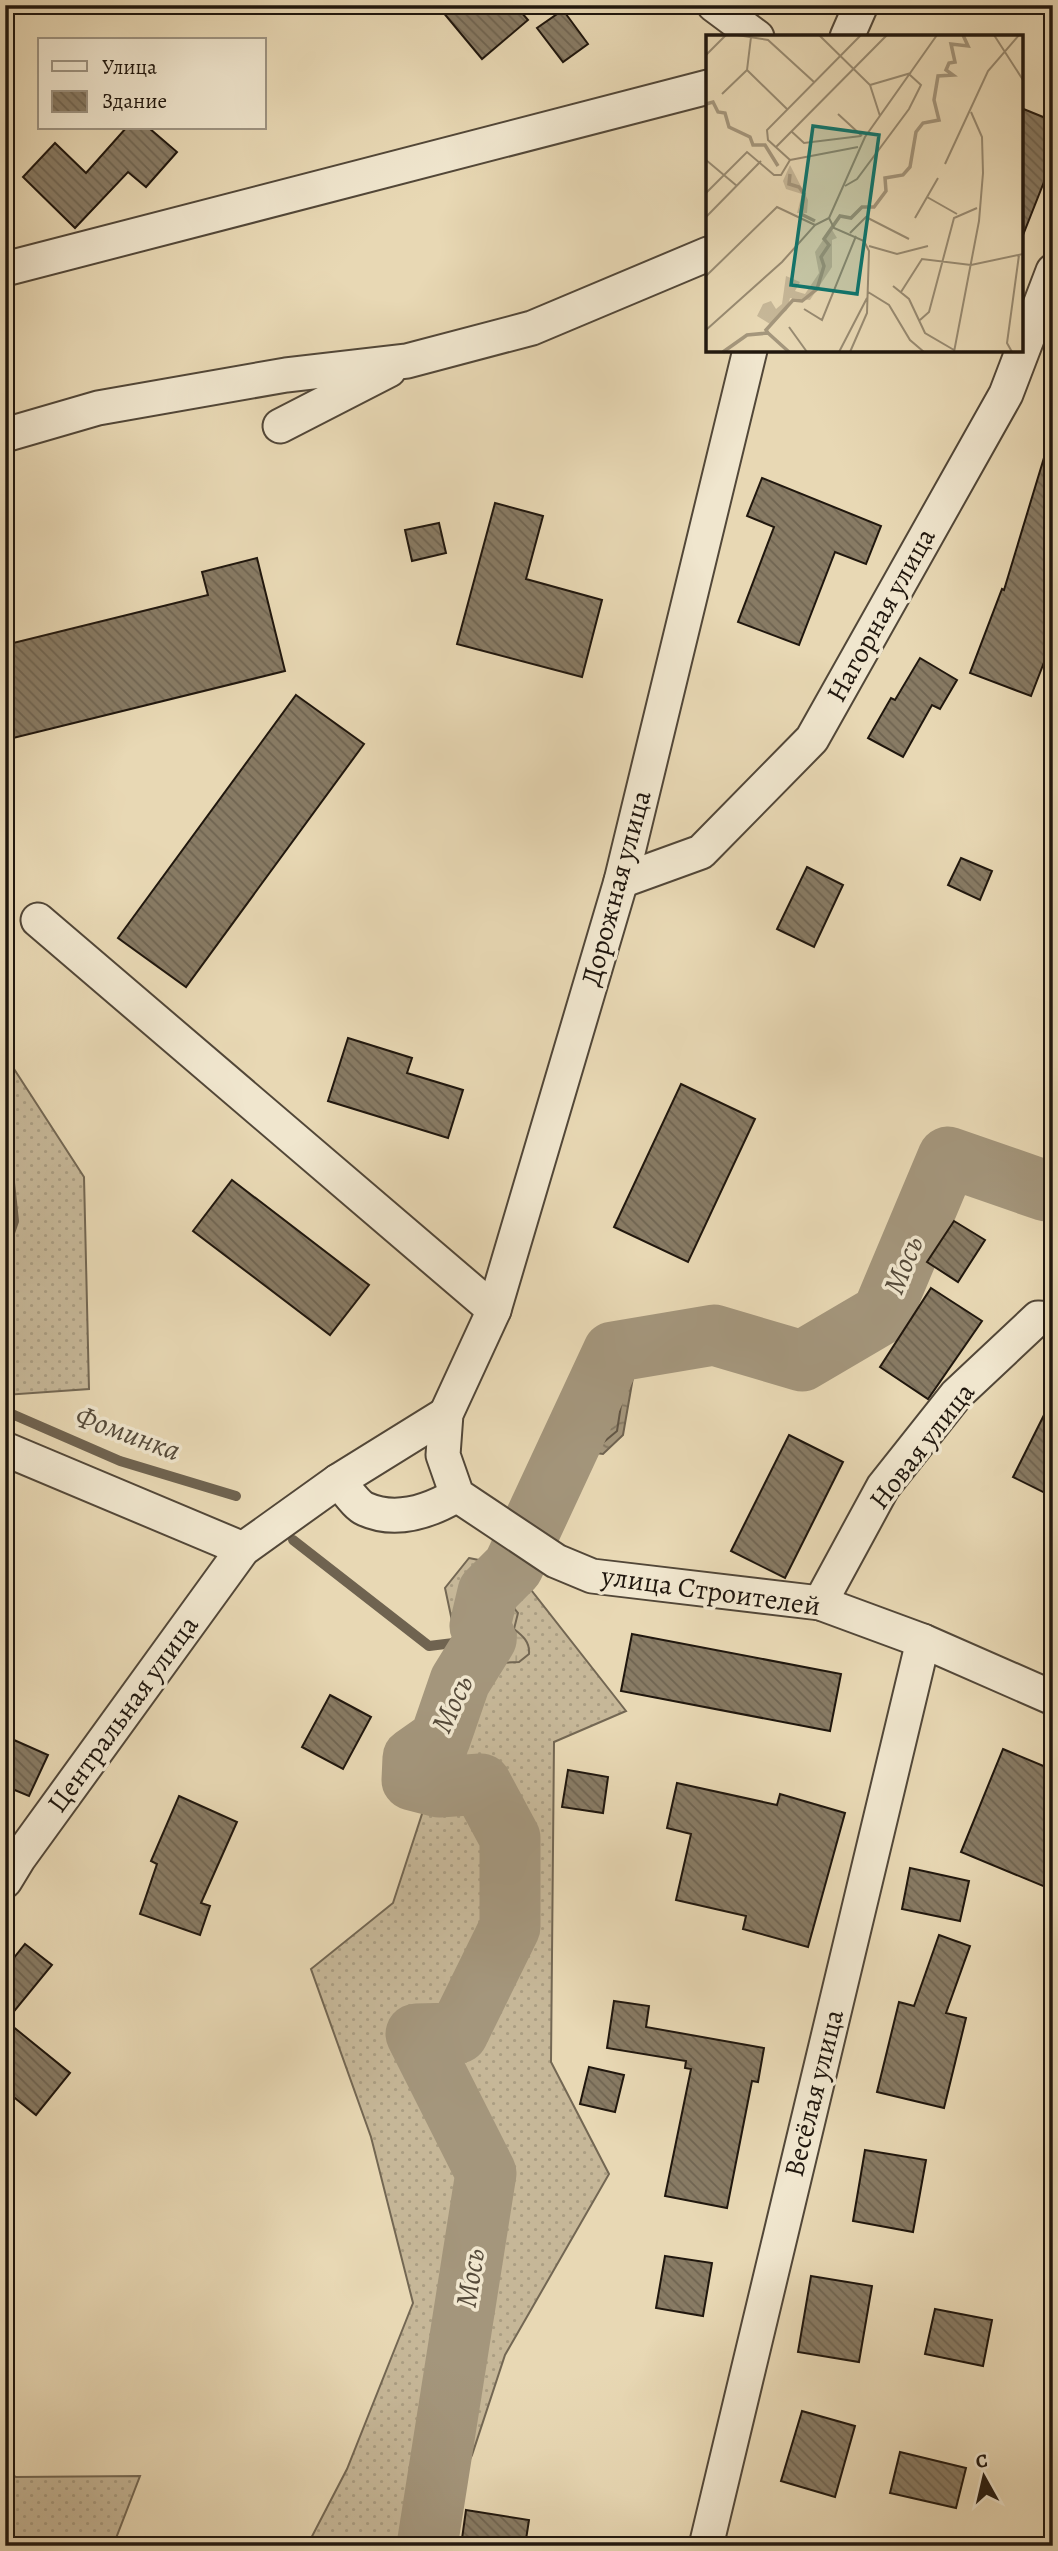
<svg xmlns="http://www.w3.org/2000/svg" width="1058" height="2551" font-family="Alegreya,serif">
<defs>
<pattern id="grass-dots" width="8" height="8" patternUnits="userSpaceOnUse" patternTransform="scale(1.75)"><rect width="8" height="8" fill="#c6b798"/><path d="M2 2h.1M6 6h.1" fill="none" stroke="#aa9d82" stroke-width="1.8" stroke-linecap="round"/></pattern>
<pattern id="wetland-marsh" width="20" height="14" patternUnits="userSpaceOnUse" patternTransform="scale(1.75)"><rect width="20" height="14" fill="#c6b798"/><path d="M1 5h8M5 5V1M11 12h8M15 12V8" fill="none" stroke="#aa9d82"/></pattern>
<pattern id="water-waves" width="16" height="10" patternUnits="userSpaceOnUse" patternTransform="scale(1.75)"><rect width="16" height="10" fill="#a4967c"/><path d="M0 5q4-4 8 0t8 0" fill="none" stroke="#857964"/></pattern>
<pattern id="building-back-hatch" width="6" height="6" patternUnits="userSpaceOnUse" patternTransform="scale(1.75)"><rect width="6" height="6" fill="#887b64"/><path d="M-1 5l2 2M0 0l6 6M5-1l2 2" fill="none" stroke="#6f6451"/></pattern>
</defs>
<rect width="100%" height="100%" fill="#e8d8b4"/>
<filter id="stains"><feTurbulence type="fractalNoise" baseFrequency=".00286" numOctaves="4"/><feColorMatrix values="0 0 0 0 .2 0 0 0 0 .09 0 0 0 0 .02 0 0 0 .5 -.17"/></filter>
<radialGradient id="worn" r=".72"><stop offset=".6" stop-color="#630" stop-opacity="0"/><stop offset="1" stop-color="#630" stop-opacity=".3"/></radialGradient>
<g fill="url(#grass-dots)" stroke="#736753" stroke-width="2">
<path d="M5 1055 84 1177 89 1389 5 1395Z"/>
<path d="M469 1558 513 1567 626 1711 554 1742 551 2062 609 2174 505 2355 472 2455 427 2546H307L347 2469 413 2303 371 2137 311 1969 393 1903 465 1682 445 1588Z"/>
<path d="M5 2470 16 2477 140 2476 113 2546H5Z"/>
</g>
<path fill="url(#wetland-marsh)" stroke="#736753" stroke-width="2" d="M481 1597C495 1595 510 1601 518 1613L514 1629C523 1636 530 1642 529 1654L519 1662 499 1663C492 1657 483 1652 477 1646 461 1630 463 1609 481 1597Z"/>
<path fill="url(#water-waves)" stroke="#6f6350" stroke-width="2" d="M601 1353 608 1368 628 1362 635 1366 623 1435 603 1454 588 1452V1440L566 1420 578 1377Z"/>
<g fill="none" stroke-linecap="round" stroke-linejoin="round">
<g stroke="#625645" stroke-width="2">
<path d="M596 1368H600L607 1374 622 1370 626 1373 617 1431 599 1446 596 1445 593 1435 575 1417 584 1380Z"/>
<path d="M598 1380 613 1383 615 1386 609 1426 603 1431 585 1414 592 1385Z"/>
</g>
<g stroke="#6f6350" stroke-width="10">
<path d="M5 1135 14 1221 5 1247"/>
<path d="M5 1411 120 1461 236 1496"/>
<path d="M293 1540 429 1646 486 1639"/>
</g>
<path stroke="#a4967c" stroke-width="61" d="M427 2546 486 2173 416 2034 458 2033 510 1927V1838L481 1784 439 1787 412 1780 413 1758 440 1739 460 1681 486 1639 480 1626 488 1592 513 1567 613 1352 714 1335 802 1361 882 1314 948 1157 1046 1191 1053 1187"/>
</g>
<g fill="url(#building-back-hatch)" stroke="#20170e" stroke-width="2">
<path d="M437 5H515L528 20 482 59Z"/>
<path d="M563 10 588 44 563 62 537 28Z"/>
<path d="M1021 108 1053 121V159L1023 235H1021Z"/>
<path d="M126 128H149L177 152 146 187 128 172 75 228 23 177 55 143 86 173Z"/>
<path d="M1046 451 1053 452V639L1031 696 970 673 1002 589 1004 590Z"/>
<path d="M762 478 881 526 866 564 835 552 799 645 738 622 774 527 747 516Z"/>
<path d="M495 503 543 516 526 579 602 600 582 677 457 644Z"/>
<path d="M439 523 446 553 412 561 405 530Z"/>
<path d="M257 558 285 671 5 740V645L208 595 202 572Z"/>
<path d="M920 658 957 680 940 709 932 705 903 757 868 738 891 698 895 700Z"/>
<path d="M296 695 364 744 186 987 118 938Z"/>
<path d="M961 858 992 871 980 900 948 885Z"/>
<path d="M807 867 843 885 814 947 777 929Z"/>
<path d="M348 1038 412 1058 407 1073 463 1090 448 1138 328 1101Z"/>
<path d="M681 1084 755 1119 688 1262 614 1227Z"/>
<path d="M232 1180 369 1285 330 1335 193 1231Z"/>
<path d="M954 1221 985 1240 958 1282 927 1262Z"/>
<path d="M931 1288 982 1321 928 1399 880 1367Z"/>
<path d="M1053 1397V1497L1013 1477Z"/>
<path d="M789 1435 843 1462 785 1578 731 1551Z"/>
<path d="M632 1634 841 1674 830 1731 621 1691Z"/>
<path d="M330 1695 371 1717 343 1769 302 1747Z"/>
<path d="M5 1736 48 1755 29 1796 5 1786Z"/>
<path d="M1003 1749 1053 1770V1890L961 1852Z"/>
<path d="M568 1770 608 1777 603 1813 562 1807Z"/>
<path d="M677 1783 777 1805 780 1794 845 1813 808 1947 743 1929 746 1916 676 1900 691 1834 667 1828Z"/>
<path d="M179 1796 237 1822 201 1903 210 1906 200 1935 140 1914 157 1864 151 1861Z"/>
<path d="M910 1868 969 1881 960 1921 902 1909Z"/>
<path d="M939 1935 970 1946 946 2013 966 2018 944 2108 877 2092 899 2002 914 2006Z"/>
<path d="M25 1944 52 1965 6 2021 70 2073 36 2115 5 2090V1969Z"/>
<path d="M614 2001 649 2006 646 2027 764 2048 758 2082 752 2081 727 2208 665 2196 691 2069 685 2068 686 2061 607 2048Z"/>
<path d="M589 2067 624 2075 615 2112 580 2104Z"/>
<path d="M865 2150 926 2160 913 2232 853 2221Z"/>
<path d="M665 2256 712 2263 703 2316 656 2308Z"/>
<path d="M811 2276 872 2286 859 2362 798 2352Z"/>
<path d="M935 2309 992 2320 983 2366 925 2354Z"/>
<path d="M802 2411 855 2426 835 2497 781 2481Z"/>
<path d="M900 2452 966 2468 956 2508 890 2493Z"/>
<path d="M466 2510 529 2520 525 2546H461Z"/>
</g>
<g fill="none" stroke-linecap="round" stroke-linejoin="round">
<defs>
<g id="minor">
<path d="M714 5 757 37"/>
<path d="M847 37 861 5"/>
<path d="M5 269 708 87"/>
<path d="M750 350 621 881 494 1310 446 1414 443 1455 457 1495 556 1561 592 1576 820 1603 923 1641 1053 1698"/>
<path d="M280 426 389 370"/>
<path d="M5 435 98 408 286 375 407 361 532 328 708 254"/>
<path d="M621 881 701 852 812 739 1006 394 1053 271"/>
<path d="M38 920 494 1310"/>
<path d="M5 1449 243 1549"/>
<path d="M338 1481C346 1489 356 1505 365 1509 396 1523 430 1511 457 1495"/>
<path d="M820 1603 883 1487 956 1395 1038 1318 1053 1319"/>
<path d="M5 1881 19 1858 243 1549 338 1481 446 1414"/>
<path d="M706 2546 923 1641"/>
</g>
</defs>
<use href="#minor" stroke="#524738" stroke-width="37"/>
<use href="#minor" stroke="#f0e6ce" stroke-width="33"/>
</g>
<g text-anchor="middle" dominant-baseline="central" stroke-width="7" stroke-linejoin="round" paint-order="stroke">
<g font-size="28" fill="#20170e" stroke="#f0e6ce">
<text transform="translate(881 615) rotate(-61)">Нагорная улица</text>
<text transform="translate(616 888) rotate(-75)">Дорожная улица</text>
<text transform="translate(922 1446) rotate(-52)">Новая улица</text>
<text transform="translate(711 1591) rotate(8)">улица Строителей</text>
<text transform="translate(123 1714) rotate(-54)">Центральная улица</text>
<text transform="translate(814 2093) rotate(-76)">Весёлая улица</text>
</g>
<g font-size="30" font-style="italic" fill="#554a3a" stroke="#f0e6ce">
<text transform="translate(903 1265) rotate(-68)">Мось</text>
<text transform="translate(128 1433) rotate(20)">Фоминка</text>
<text transform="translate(452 1704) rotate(-65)">Мось</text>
<text transform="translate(470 2278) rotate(-81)">Мось</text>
</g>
</g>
<g transform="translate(706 35)">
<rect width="317" height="317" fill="#e8d8b4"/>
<path d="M84 130 102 165 101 178H91L96 159 80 154 77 146ZM125 193 131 203 126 205V232L104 265 84 263 81 275 64 289 51 281 57 269 65 266 70 274 76 269 80 241 94 247 89 256 99 259 113 238 109 217Z" fill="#c6b798"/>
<path fill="none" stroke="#a4967c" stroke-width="3.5" d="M0 69 7 67 12 77 19 78 23 92 44 102 47 110H59L72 131M84 139 83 149 93 152 98 159 95 179 109 186M62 298 83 317M17 317 41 300 62 298 60 295 87 265 96 266 111 254 118 231 115 222 123 210 118 204 134 181 145 183 156 172H168L180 156 179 143 197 140 204 132 210 97 217 88 233 85 228 65 232 41 247 40 240 35 243 28 249 27 245 9 262 11 257 0"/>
<path fill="none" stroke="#988b72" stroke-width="2" d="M31 0 62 5 108 47M113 0 164 50 174 81M288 0 317 45M0 20 20 0M41 35 81 74M164 50 205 38M16 59 41 35 45 2M132 79 156 101M85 96 98 108 155 101M70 112 181 0M0 125 31 151M84 125 152 112M239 129 282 36 313 0M139 151 151 144 203 74 215 50 204 40M0 158 41 117 68 140H75L84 125 62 105 61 95 155 0M221 162 251 179M0 182 55 126M123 183 159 102 231 0M123 183 128 193 158 206 163 216 161 278 144 317M209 183 232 143M144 198 160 182 203 204M163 211 191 219 222 211M0 241 71 172 109 190M187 251 203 264 219 298 248 315M162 257 183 270 204 305 218 317M195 257 216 224 265 230 317 219M98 274 116 285 150 201M214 285 223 277 248 183 271 173M83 292 101 317M0 295 76 227 109 190 123 183M133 317 161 263M248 317 273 186 277 138 276 102 265 77M306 317 301 308 313 220"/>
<path fill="#0f766e" fill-opacity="0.15" stroke="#0f766e" stroke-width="3.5" d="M107 91 173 100 151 259 85 250Z"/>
<rect width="317" height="317" fill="none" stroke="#20170e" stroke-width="3.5"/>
</g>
<rect width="1058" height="2551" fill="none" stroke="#e8d8b4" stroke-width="28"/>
<rect x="7" y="7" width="1044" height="2537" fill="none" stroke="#20170e" stroke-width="3.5"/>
<rect x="14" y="14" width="1030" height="2523" fill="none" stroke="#20170e" stroke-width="2"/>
<rect x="38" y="38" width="228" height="91" fill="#f0e6ce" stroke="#9d9381" stroke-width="2"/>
<rect x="52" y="61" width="35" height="10" fill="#f0e6ce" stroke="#9d9381" stroke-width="2"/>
<text x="102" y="74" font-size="21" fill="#20170e">Улица</text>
<rect x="52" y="91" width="35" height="21" fill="url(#building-back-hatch)" stroke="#9d9381" stroke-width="2"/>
<text x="102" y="108" font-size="21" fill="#20170e">Здание</text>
<g transform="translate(984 2477) rotate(352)" stroke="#f0e6ce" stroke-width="5" paint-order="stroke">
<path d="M0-5L12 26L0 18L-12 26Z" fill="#20170e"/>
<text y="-10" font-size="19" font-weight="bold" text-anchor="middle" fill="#20170e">С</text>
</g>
<rect width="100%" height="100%" filter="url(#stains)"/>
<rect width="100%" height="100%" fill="url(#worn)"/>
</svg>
